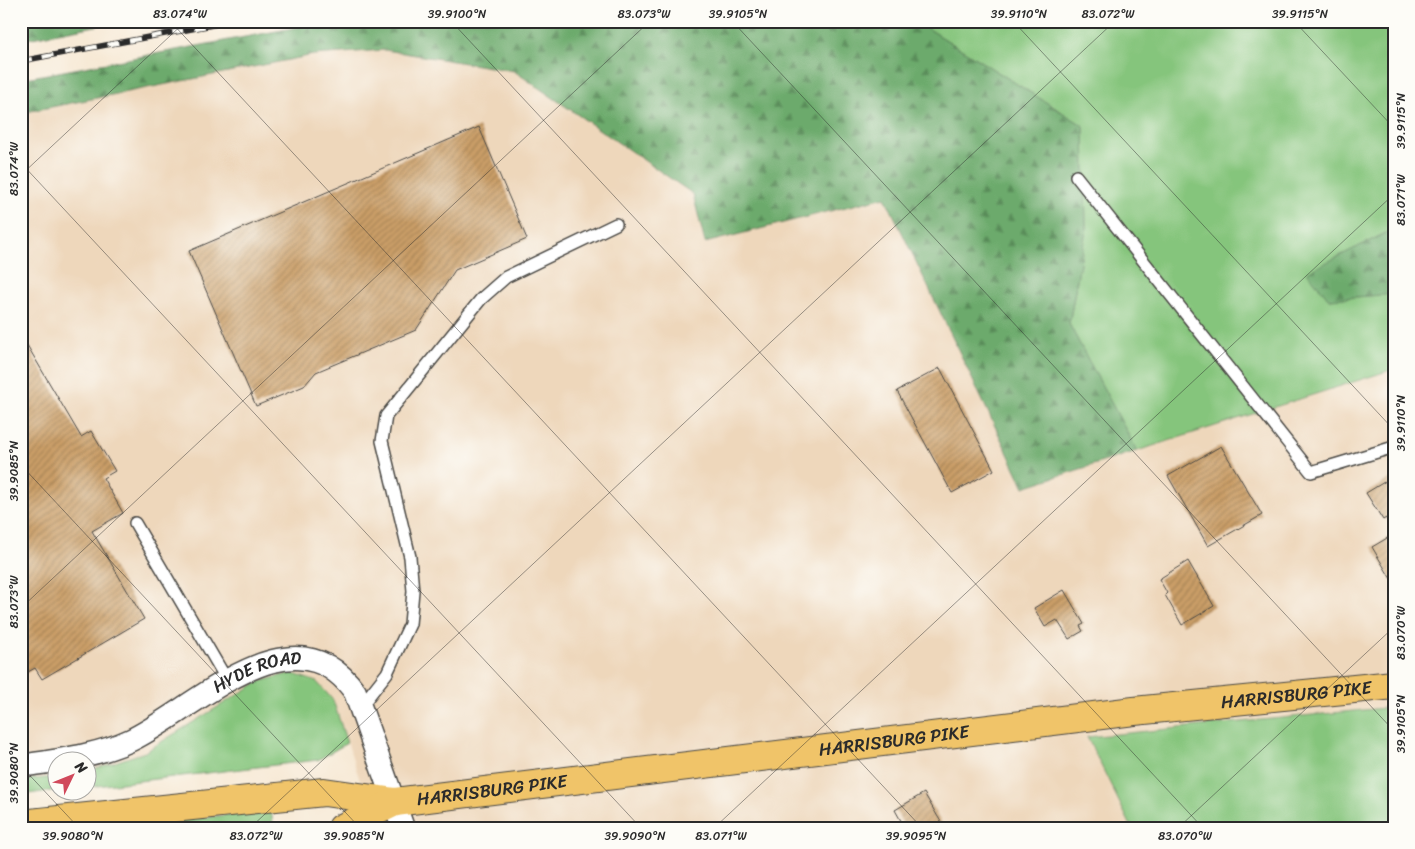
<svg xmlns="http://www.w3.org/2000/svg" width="1415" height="849" font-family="Sriracha,sans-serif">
<defs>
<pattern id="forest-firs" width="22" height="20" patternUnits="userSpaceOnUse" patternTransform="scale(1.25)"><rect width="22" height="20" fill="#6caa6c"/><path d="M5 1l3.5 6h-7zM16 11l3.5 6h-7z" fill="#598b59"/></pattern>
<pattern id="building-hatch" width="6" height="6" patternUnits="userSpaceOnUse" patternTransform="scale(1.25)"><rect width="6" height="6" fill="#ca9e67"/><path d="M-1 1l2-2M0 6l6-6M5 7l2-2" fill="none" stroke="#a48155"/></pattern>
</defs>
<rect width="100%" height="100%" fill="#fdfcf7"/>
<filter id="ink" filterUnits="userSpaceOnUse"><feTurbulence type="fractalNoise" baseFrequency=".02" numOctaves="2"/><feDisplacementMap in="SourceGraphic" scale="10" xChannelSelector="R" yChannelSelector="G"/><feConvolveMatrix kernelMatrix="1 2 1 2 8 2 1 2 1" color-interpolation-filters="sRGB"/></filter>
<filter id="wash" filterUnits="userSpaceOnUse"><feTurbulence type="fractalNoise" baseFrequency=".0096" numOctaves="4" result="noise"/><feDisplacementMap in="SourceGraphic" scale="20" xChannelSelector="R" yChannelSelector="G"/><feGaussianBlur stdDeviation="1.12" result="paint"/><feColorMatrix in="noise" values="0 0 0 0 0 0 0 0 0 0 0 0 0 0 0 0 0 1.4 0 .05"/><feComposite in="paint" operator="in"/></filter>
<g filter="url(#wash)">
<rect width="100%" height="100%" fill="#f7e9d5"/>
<path fill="#eed7bb" d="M385 50 514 71 693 194 705 243 885 197 1025 487 1394 369V707L1087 737 1132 828H376L333 700 258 682 145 752 88 771V762H58L57 777 21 780V113L314 55Z"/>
<g fill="#85c57c" stroke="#587854">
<path d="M916 21H1394V229L1308 272 1329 299 1394 294V369L1137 451 1069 324 1086 230 1084 126Z"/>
<path d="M291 673 317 682 333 700 347 743 318 760 88 787V771L145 752 258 682Z"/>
<path d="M1394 707V828H1132L1087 737Z"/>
<path d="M57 777V790L21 795V780Z"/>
<path d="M271 810 273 823 244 828H108Z"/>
</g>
<g fill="url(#forest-firs)" stroke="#4c6a4c">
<path d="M21 21H122L21 40Z"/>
<path d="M330 21H916L1084 126 1086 230 1069 324 1137 451 1024 487 885 197 705 243 693 194 514 71 385 50 314 55 21 113V79Z"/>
<path d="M1394 229V294L1329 299 1307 272Z"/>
</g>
<g id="blocks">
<g fill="url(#building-hatch)">
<path d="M479 127 527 239 455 270 416 330 316 372 304 386 256 406 189 251Z"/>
<path d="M27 345 81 437 91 431 115 471 103 478 123 513 92 531 144 619 42 679 35 668 21 676V349Z"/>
<path d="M940 368 994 470 952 493 897 391Z"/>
<path d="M1221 446 1262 515 1208 546 1168 476Z"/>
<path d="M1394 476V533L1386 518 1383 520 1366 493Z"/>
<path d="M1394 534V577L1391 579 1372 547Z"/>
<path d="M1188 561 1214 606 1182 625 1165 595 1167 593 1159 579Z"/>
<path d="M1064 590 1084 624 1080 626 1083 631 1069 639 1057 620 1045 627 1034 608Z"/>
<path d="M924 793 938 817 945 828H905L895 810Z"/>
</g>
</g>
</g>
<g filter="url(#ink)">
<use href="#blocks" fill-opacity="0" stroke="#4a4844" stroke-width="1"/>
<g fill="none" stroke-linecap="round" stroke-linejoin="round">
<defs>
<g id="lane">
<path d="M1076 176 1311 472 1394 447"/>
<path d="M135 523 228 682"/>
<path d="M361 706 387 673 410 624 413 591 410 557 382 441 386 416 481 299 506 277 616 224"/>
</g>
<g id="street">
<path id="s1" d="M21 766C59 760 96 756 131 740 196 709 293 605 355 692L403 828"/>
</g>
<g id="primary">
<path id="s2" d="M21 824 324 792 395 802 1134 711 1394 685"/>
<path d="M342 828 395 802"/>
</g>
</defs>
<use href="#lane" stroke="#4a4844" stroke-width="14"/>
<use href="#street" stroke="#4a4844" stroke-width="25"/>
<use href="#primary" stroke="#4a4844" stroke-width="30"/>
<use href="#lane" stroke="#fff" stroke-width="11"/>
<use href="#street" stroke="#fff" stroke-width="22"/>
<use href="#primary" stroke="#f0c469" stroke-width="28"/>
<defs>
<path id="rail" d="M21 61 234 21"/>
</defs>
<use href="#rail" stroke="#2b2b2b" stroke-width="5.5"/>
<use href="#rail" stroke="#fdfcf7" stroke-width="4" stroke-dasharray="11" stroke-linecap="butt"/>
</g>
</g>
<path fill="none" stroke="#2b2b2b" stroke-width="1" stroke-opacity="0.45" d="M170 21 922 828M451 21 1203 828M732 21 1394 731M1013 21 1394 430M1294 21 1394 128M21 163 641 828M21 175 186 21M21 465 360 828M21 608 650 21M21 766 79 828M250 828 1115 21M714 828 1394 194M1178 828 1394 627"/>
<g text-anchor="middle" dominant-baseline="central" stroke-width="4" stroke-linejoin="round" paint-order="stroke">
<g font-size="18" fill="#2b2b2b" stroke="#fdfcf7">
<text stroke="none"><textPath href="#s1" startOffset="258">HYDE ROAD</textPath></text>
<text stroke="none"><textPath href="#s2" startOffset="1284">HARRISBURG PIKE</textPath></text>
<text stroke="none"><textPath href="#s2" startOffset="879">HARRISBURG PIKE</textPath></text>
<text stroke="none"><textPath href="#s2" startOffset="474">HARRISBURG PIKE</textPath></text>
</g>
</g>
<rect width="1415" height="849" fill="none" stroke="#fdfcf7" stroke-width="55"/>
<g transform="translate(72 776) rotate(47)"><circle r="24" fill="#fdfcf7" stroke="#a9a8a5"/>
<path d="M0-4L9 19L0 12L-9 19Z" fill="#d1495b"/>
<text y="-8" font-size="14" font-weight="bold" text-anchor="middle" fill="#2b2b2b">N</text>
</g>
<rect x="28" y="28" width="1360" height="794" fill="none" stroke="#2b2b2b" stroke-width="2"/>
<g font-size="12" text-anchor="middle" fill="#2b2b2b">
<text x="180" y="18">83.074°W</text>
<text x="457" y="18">39.9100°N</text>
<text x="644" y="18">83.073°W</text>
<text x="738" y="18">39.9105°N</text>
<text x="1019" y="18">39.9110°N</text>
<text x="1108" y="18">83.072°W</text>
<text x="1300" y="18">39.9115°N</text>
<text transform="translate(1401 121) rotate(-90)" y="4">39.9115°N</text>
<text transform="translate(14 169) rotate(-90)" y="4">83.074°W</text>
<text transform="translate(1401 200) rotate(-90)" y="4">83.071°W</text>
<text transform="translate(1401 423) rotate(-90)" y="4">39.9110°N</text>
<text transform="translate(14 471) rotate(-90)" y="4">39.9085°N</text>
<text transform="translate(14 602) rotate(-90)" y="4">83.073°W</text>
<text transform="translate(1401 633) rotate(-90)" y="4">83.070°W</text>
<text transform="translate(1401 724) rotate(-90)" y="4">39.9105°N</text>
<text transform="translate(14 773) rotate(-90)" y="4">39.9080°N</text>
<text x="73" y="840">39.9080°N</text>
<text x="256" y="840">83.072°W</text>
<text x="354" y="840">39.9085°N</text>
<text x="635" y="840">39.9090°N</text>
<text x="721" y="840">83.071°W</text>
<text x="916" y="840">39.9095°N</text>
<text x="1185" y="840">83.070°W</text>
</g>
</svg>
